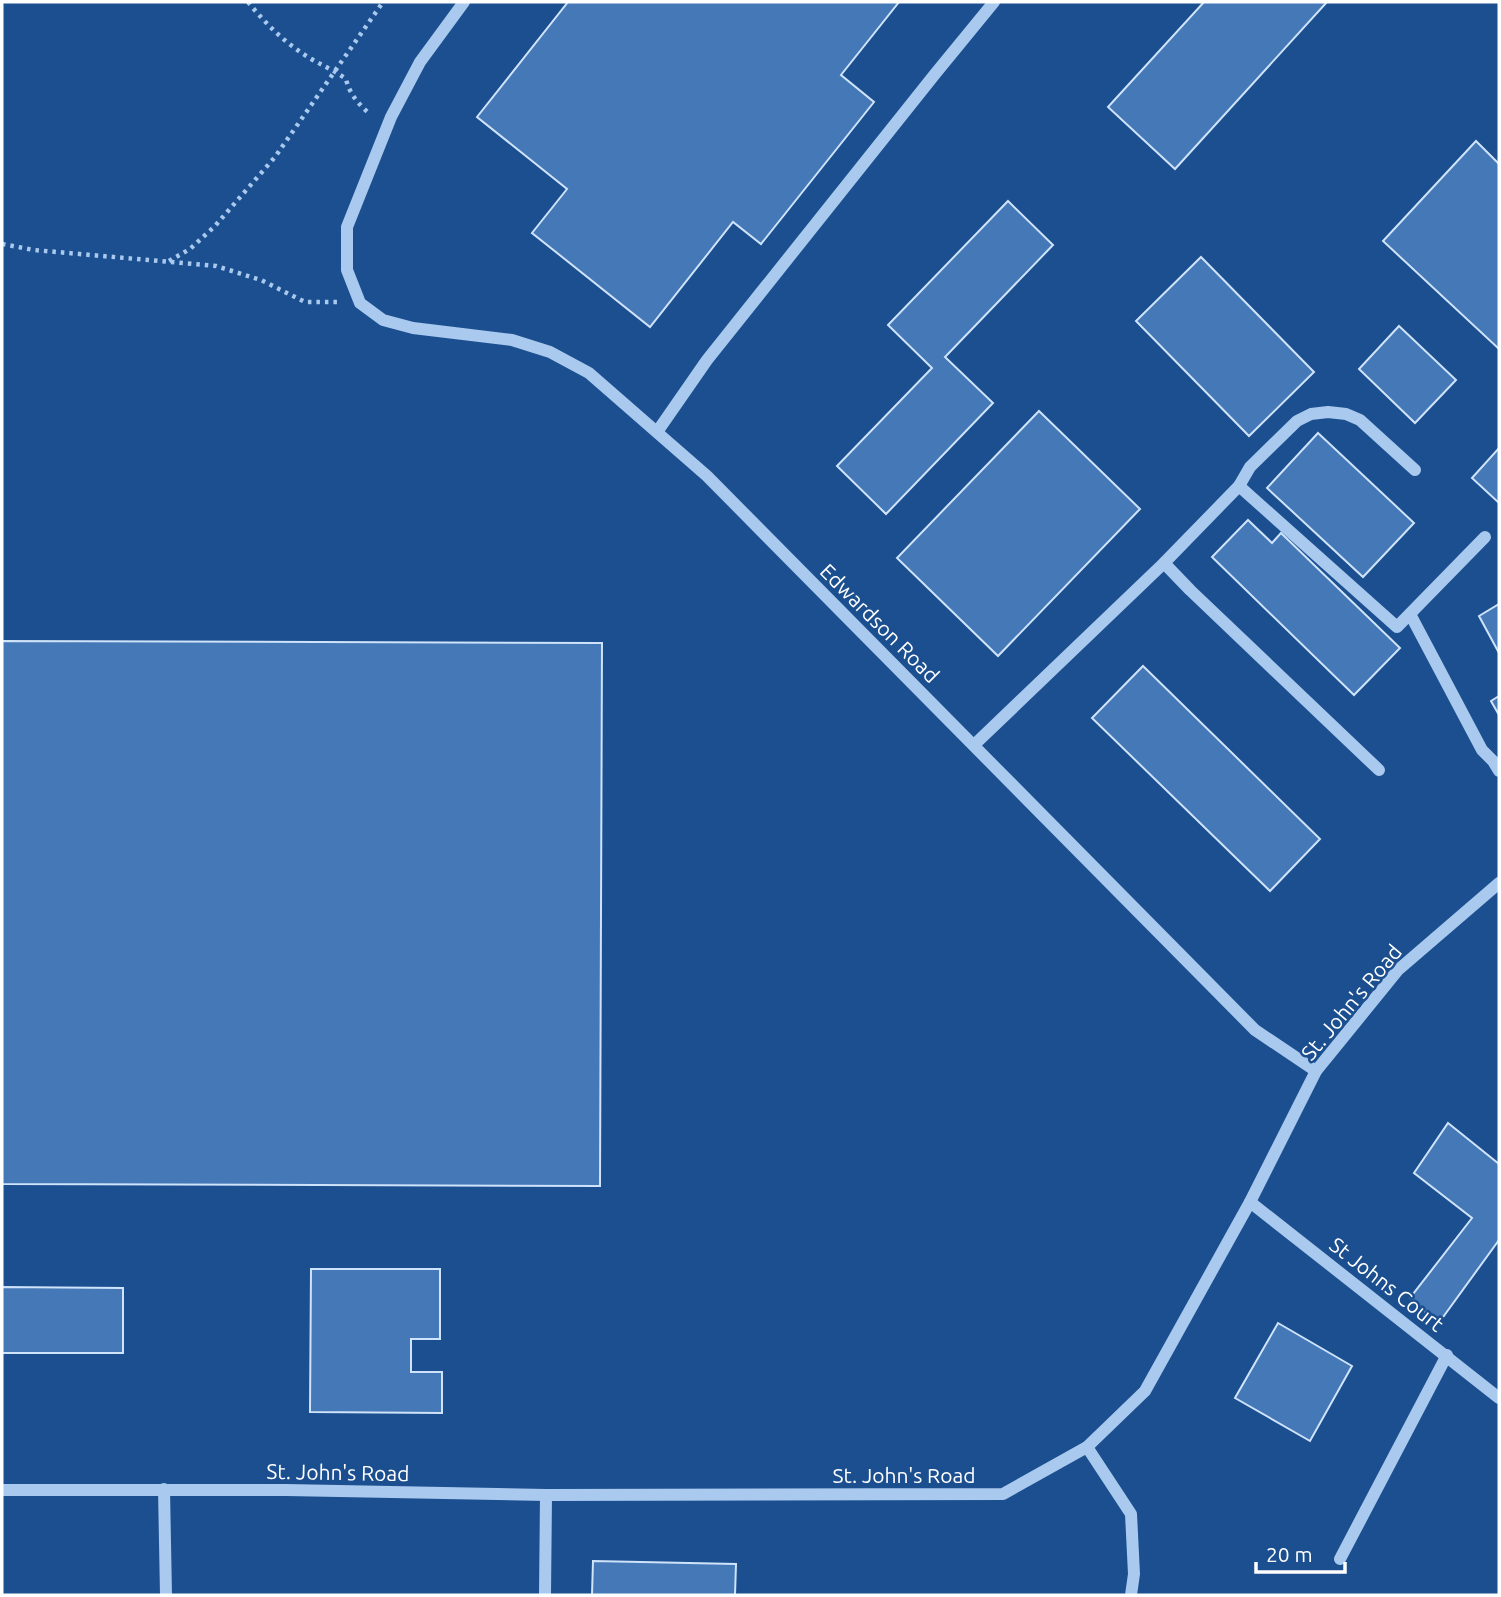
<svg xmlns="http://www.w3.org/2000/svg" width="1501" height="1597" font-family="Ubuntu,sans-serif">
<rect width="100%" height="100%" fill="#1b4f8f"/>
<g fill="#4478b7" stroke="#cfe3fa" stroke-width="2">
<path d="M568 2H899L841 75 874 102 761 244 733 222 650 327 532 233 567 189 477 117Z"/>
<path d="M1204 2H1327L1175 169 1108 107Z"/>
<path d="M1476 141 1499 164V349L1383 241Z"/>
<path d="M1008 201 1053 245 945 357 993 403 886 514 837 466 932 368 888 325Z"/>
<path d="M1201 257 1314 372 1249 436 1136 321Z"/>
<path d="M1399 326 1456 380 1415 423 1359 369Z"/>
<path d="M1039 411 1140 509 998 656 897 558Z"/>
<path d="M1318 433 1414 523 1363 577 1267 488Z"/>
<path d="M1499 448V503L1472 478Z"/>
<path d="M1248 520 1272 543 1281 533 1400 648 1354 695 1212 557Z"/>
<path d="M1499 604V653L1479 616Z"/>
<path d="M2 641 602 643 600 1186 2 1184Z"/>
<path d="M1143 666 1320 839 1270 891 1092 718Z"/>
<path d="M1499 696V715L1491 701Z"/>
<path d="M1448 1123 1499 1164V1240L1438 1324 1410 1298 1472 1218 1414 1173Z"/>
<path d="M311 1269H440V1339H411V1372H442V1413L310 1412Z"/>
<path d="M2 1287 123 1288V1353H2Z"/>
<path d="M1278 1323 1352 1366 1310 1441 1235 1398Z"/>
<path d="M593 1561 736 1564 735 1595H592Z"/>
</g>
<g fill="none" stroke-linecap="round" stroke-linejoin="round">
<g stroke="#a9c9ee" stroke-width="4.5" stroke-dasharray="3.5 5" stroke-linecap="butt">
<path d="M248 2C265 23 285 43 308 57 321 65 334 70 346 79 349 93 359 105 370 114"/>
<path d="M2 244 34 250 216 266 261 280 305 302H338"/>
<path d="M169 261 190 249 215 226 275 157 383 2"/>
</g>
<g stroke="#a9c9ee" stroke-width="12">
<path d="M464 2 420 62 391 117 347 227V270L360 303 383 320 413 328 512 340 550 352 589 373 707 476 1255 1030 1316 1071"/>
<path d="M657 432 707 360 935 74 994 2"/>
<path d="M1239 486 1397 627 1485 537"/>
<path d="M1164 563 1190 590 1379 770"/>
<path d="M1410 614 1482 750 1493 761 1499 771"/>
<path d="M974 745 1164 563 1239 486 1250 467 1297 421 1311 414 1328 412 1346 414 1360 420 1415 470"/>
<path d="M1250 1202 1499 1398"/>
<path d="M1087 1447 1131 1514 1134 1574 1131 1595"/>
<path d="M164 1489 166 1595"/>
<path d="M2 1490H286L546 1495 1003 1494 1087 1447 1145 1391 1250 1202 1316 1071 1398 970 1499 883"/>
<path d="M1340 1559 1447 1355"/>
<path d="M545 1595 546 1495"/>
</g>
</g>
<g text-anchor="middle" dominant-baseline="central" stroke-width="5" stroke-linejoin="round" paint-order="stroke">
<g font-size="21" fill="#fff" stroke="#1b4f8f">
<text transform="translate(880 623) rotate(45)">Edwardson Road</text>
<text transform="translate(1351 1002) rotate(-50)">St. John's Road</text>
<text transform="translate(1387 1284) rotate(38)">St Johns Court</text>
<text transform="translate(338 1472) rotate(1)">St. John's Road</text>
<text x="904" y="1475">St. John's Road</text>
</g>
</g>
<rect width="1501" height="1597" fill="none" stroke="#ffffff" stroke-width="7"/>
<path d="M1256 1562v10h89v-10" fill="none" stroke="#ffffff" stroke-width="3.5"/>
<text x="1266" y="1562" font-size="21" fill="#ffffff" stroke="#1b4f8f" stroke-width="5" paint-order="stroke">20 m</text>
</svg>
